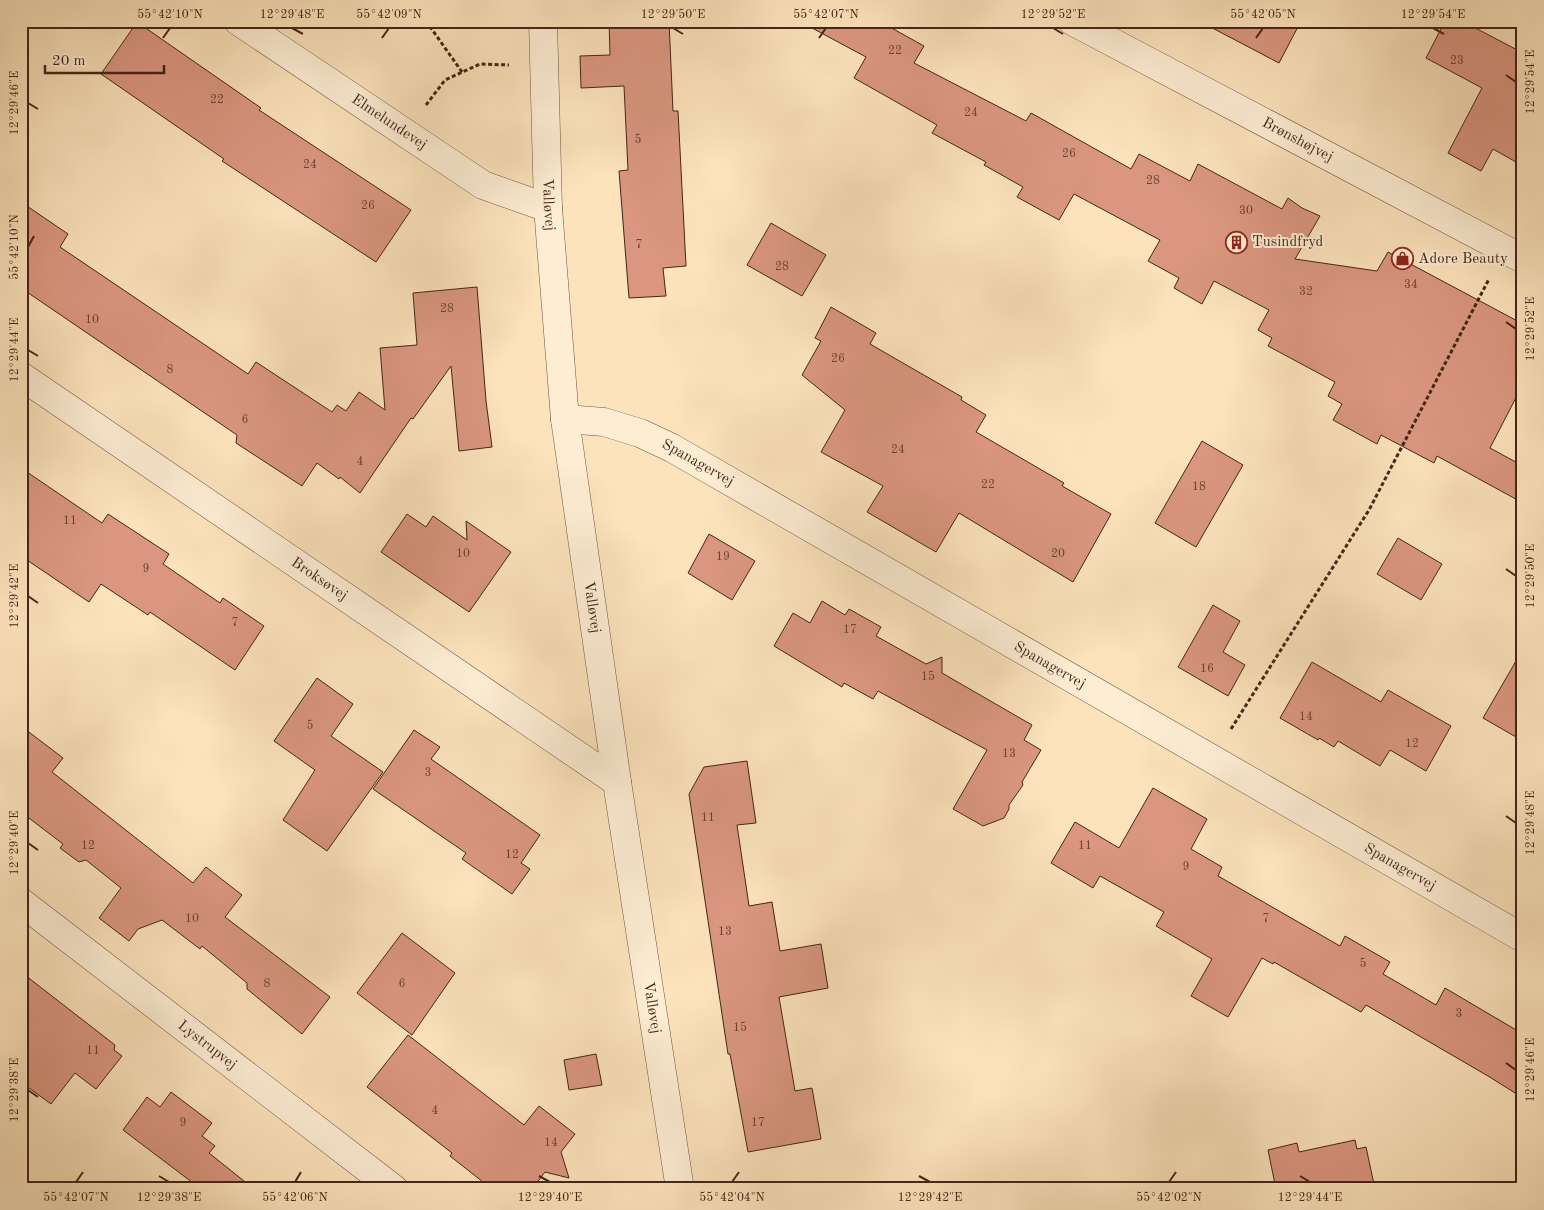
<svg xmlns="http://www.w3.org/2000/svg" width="1544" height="1210" font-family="'Old Standard TT',serif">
<rect width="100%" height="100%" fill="#fce3bc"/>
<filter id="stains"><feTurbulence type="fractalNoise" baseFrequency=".004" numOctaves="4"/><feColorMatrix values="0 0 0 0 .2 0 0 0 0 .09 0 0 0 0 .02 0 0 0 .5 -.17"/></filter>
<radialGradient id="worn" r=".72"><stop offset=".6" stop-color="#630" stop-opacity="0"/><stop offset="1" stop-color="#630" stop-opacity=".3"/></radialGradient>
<g fill="#da9680" stroke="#442517">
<path d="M609 21H669L673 111H678L686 266 663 268 666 296 629 298 619 171 628 170 624 86 581 88 580 56 610 55Z"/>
<path d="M799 21H879L924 46 914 63 1026 121 1031 113 1131 169 1139 154 1190 181 1198 164 1282 209 1288 198 1302 208 1320 216 1295 259 1377 271 1388 252 1523 324V384L1490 448 1523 466V503L1437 456 1434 463 1381 435 1377 444 1333 420 1342 404 1328 396 1335 382 1268 346 1272 338 1258 330 1269 310 1214 281 1202 304 1174 288 1179 278 1148 261 1160 240 1074 194 1059 220 1017 197 1023 187 984 165 986 162 932 133 937 125 854 78 866 57Z"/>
<path d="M1199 21H1301L1279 63Z"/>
<path d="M1445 21H1462L1523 53V166L1493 149 1481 171 1448 153 1482 88 1426 58Z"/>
<path d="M137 22 261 108 259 110 411 210 376 262 222 161 224 159 101 74Z"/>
<path d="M21 202 68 234 60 247 134 297 248 374 256 362 332 412 337 405 346 411 359 392 385 410 380 348 417 345 413 293 477 287 486 401 492 447 459 451 451 366 413 419 411 418 360 493 340 477 339 479 317 463 302 486 236 443 237 435 21 288Z"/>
<path d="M771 223 826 255 802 296 747 265Z"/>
<path d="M831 307 876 333 870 344 962 397 961 400 986 415 976 432 1064 483 1062 486 1111 514 1073 582 959 513 936 552 867 512 883 486 821 452 845 410 802 375 821 341 815 338Z"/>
<path d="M1202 441 1243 465 1196 547 1155 523Z"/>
<path d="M21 468 102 523 108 514 169 554 163 564 220 603 223 598 264 626 235 670 150 612 148 615 101 584 89 602 21 556Z"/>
<path d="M407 514 426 527 433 516 467 540 466 521 511 552 469 612 381 552Z"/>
<path d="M709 534 755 561 732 600 688 573Z"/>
<path d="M1398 538 1442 564 1421 600 1377 574Z"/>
<path d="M822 601 845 615 849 609 881 627 876 636 926 664 942 657V673L1032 725 1024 740 1041 750 1022 782 1023 785 1009 805V809L1004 818 983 826 953 809 987 750 878 691 873 699 844 683 842 687 774 646 793 613 810 623Z"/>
<path d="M1213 605 1240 621 1223 652 1245 665 1228 696 1178 667Z"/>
<path d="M1523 649V741L1483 718Z"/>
<path d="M1312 662 1381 702 1388 690 1451 726 1426 771 1390 750 1380 766 1338 741 1334 747 1319 738 1318 740 1280 718Z"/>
<path d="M317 678 353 704 331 736 383 772 327 851 283 820 315 770 274 741Z"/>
<path d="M21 726 63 758 52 772 193 883 206 867 242 895 225 917 330 997 302 1034 247 989V983L202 946 200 949 162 920 138 929 129 941 99 918 121 888 86 860 79 862 60 848 63 844 21 812Z"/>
<path d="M414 730 440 747 431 759 540 835 521 863 530 869 512 894 462 859 466 853 373 789Z"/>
<path d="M747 761 756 823 737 825 749 906 772 902 780 951 821 944 828 988 779 997 795 1091 812 1088 821 1139 748 1152 730 1054H728L689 794 704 767Z"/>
<path d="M1153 788 1207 819 1191 849 1222 867 1218 876 1340 946 1345 936 1390 962 1383 974 1436 1005 1445 988 1523 1034V1098L1488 1076 1366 1005 1361 1012 1274 962 1273 964 1262 958 1228 1017 1191 996 1212 959 1156 926 1164 912 1100 876 1093 888 1051 863 1075 822 1119 848Z"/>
<path d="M402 933 455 973 412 1035 357 993Z"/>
<path d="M21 972 115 1045 114 1050 122 1056 96 1089 75 1073 51 1104 21 1082Z"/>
<path d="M408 1035 524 1125 539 1106 575 1134 561 1152 569 1178 545 1172 532 1189H492L450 1156 452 1153 367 1087Z"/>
<path d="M596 1054 602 1085 569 1090 564 1060Z"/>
<path d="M171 1092 212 1123 202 1136 215 1146 209 1153 254 1189H201L123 1130 147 1097 160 1107Z"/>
<path d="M1355 1140 1357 1149 1366 1147 1375 1189H1276L1268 1150 1297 1143 1299 1152Z"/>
</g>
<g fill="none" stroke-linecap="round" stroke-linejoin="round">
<defs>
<g id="minor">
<path id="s1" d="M238 21 483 185 548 208"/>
<path id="s2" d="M543 21 548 208 565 419 617 782 680 1189"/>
<path id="s3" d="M21 376 617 782"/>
<path id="s4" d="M565 419 604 422 640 433 672 448 1523 938"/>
<path id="s5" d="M21 902 394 1189"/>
</g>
<g id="tertiary">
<path id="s6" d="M1072 21 1523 259"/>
</g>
</defs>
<use href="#minor" stroke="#725440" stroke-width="29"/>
<use href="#tertiary" stroke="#725440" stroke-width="29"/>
<g stroke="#442517" stroke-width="3" stroke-dasharray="4 2.5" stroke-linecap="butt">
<path d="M426 21 462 72"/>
<path d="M426 105 445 80 480 64 509 65"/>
<path d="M1231 729 1369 510 1489 279"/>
</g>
<use href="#minor" stroke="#fdedd3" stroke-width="28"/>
<use href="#tertiary" stroke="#fdedd3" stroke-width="28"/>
</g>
<path fill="none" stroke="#442517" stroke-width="2" d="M292 28 303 34M673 28 683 34M1053 28 1063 34M1433 28 1444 34M163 38 170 28M382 38 389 28M819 38 826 28M1256 38 1263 28M1506 75 1516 82M28 103 38 109M28 247 34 236M1506 322 1516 329M28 350 38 356M1506 569 1516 576M28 596 38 603M1506 816 1516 823M28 843 38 850M1506 1063 1516 1070M28 1090 38 1097M159 1176 169 1182M539 1176 550 1182M919 1176 930 1182M1300 1176 1310 1182M76 1182 83 1172M295 1182 301 1172M732 1182 739 1172M1169 1182 1176 1172"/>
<defs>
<symbol id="building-ring" viewBox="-11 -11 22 22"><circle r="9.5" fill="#fdedd3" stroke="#8f2418" stroke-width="1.5"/><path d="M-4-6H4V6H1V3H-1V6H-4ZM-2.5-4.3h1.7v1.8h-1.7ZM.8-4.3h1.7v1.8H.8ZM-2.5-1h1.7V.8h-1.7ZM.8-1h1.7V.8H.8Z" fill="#8f2418"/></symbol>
<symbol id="shop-ring" viewBox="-11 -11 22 22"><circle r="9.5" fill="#fdedd3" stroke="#8f2418" stroke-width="1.5"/><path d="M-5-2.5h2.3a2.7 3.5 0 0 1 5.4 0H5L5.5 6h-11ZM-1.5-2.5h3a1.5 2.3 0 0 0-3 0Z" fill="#8f2418"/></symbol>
</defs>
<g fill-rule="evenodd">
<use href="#building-ring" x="1224" y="230" width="25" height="25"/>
<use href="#shop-ring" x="1390" y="246" width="25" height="25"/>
</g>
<g text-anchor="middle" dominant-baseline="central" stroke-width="4" stroke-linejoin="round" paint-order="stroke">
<g font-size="12" fill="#6a4131">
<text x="895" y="51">22</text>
<text x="1457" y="61">23</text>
<text x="217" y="100">22</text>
<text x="971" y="113">24</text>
<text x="638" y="140">5</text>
<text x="1069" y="154">26</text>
<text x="310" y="165">24</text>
<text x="1153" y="181">28</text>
<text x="368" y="206">26</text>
<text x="1246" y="211">30</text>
<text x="639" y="245">7</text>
<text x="782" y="267">28</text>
<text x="1411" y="285">34</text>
<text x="1306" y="292">32</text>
<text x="447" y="309">28</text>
<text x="92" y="320">10</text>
<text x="838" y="359">26</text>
<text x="170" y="370">8</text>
<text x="245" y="420">6</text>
<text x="898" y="450">24</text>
<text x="360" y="462">4</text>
<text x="988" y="485">22</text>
<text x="1199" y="487">18</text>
<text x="70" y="521">11</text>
<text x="463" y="554">10</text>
<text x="1058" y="554">20</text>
<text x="723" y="557">19</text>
<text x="146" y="569">9</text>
<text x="235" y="623">7</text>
<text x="850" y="630">17</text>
<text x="1207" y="669">16</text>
<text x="928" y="677">15</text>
<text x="1306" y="717">14</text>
<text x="310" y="726">5</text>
<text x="1412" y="744">12</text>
<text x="1009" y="754">13</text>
<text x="428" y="773">3</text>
<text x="708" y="818">11</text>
<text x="88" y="846">12</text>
<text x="1085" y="846">11</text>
<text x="512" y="855">12</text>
<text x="1186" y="867">9</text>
<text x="192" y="919">10</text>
<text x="1266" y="919">7</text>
<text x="725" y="932">13</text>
<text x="1363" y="964">5</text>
<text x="267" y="984">8</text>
<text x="402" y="984">6</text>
<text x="1459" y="1014">3</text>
<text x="740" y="1028">15</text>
<text x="93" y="1051">11</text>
<text x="435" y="1111">4</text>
<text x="183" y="1123">9</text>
<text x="758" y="1123">17</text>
<text x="551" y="1143">14</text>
</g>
<g font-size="15" fill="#442517" stroke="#fdedd3">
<text stroke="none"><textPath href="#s1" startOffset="182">Elmelundevej</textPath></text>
<text stroke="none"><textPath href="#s6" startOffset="255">Brønshøjvej</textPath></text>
<text stroke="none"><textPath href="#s2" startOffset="184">Valløvej</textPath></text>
<text stroke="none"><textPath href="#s4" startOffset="142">Spanagervej</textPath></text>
<text stroke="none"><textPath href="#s3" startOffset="361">Broksøvej</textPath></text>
<text stroke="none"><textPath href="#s2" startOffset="589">Valløvej</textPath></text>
<text stroke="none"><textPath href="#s4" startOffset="548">Spanagervej</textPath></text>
<text stroke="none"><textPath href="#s4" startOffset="952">Spanagervej</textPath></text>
<text stroke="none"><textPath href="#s2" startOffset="994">Valløvej</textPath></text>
<text stroke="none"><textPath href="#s5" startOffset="235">Lystrupvej</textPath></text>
</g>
<g font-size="15" fill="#442517" stroke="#fdedd3" text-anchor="start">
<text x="1252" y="242">Tusindfryd</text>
<text x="1418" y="259">Adore Beauty</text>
</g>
</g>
<rect width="1544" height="1210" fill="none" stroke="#fce3bc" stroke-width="55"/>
<path d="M45 65v8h119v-8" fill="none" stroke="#442517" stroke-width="2.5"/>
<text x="52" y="65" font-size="15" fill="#442517" stroke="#fdedd3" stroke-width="4" paint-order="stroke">20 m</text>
<rect x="28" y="28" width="1488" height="1154" fill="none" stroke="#442517" stroke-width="2"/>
<g font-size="12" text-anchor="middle" fill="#442517">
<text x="170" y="18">55°42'10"N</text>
<text x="292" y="18">12°29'48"E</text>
<text x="389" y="18">55°42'09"N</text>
<text x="673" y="18">12°29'50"E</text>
<text x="826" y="18">55°42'07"N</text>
<text x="1053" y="18">12°29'52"E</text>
<text x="1263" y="18">55°42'05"N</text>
<text x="1433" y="18">12°29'54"E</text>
<text transform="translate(1530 82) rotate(-90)" y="4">12°29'54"E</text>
<text transform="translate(14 103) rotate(-90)" y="4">12°29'46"E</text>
<text transform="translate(14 247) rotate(-90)" y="4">55°42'10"N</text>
<text transform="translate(1530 329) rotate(-90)" y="4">12°29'52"E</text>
<text transform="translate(14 350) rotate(-90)" y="4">12°29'44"E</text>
<text transform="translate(1530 576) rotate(-90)" y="4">12°29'50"E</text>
<text transform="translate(14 596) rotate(-90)" y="4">12°29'42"E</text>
<text transform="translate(1530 823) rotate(-90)" y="4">12°29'48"E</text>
<text transform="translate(14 843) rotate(-90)" y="4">12°29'40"E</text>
<text transform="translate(1530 1070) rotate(-90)" y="4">12°29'46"E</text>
<text transform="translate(14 1090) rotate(-90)" y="4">12°29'38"E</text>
<text x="76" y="1201">55°42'07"N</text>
<text x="169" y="1201">12°29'38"E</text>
<text x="295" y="1201">55°42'06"N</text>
<text x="550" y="1201">12°29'40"E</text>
<text x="732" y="1201">55°42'04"N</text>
<text x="930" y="1201">12°29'42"E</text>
<text x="1169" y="1201">55°42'02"N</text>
<text x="1310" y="1201">12°29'44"E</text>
</g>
<rect width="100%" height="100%" filter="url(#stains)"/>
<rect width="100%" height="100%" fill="url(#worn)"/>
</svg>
